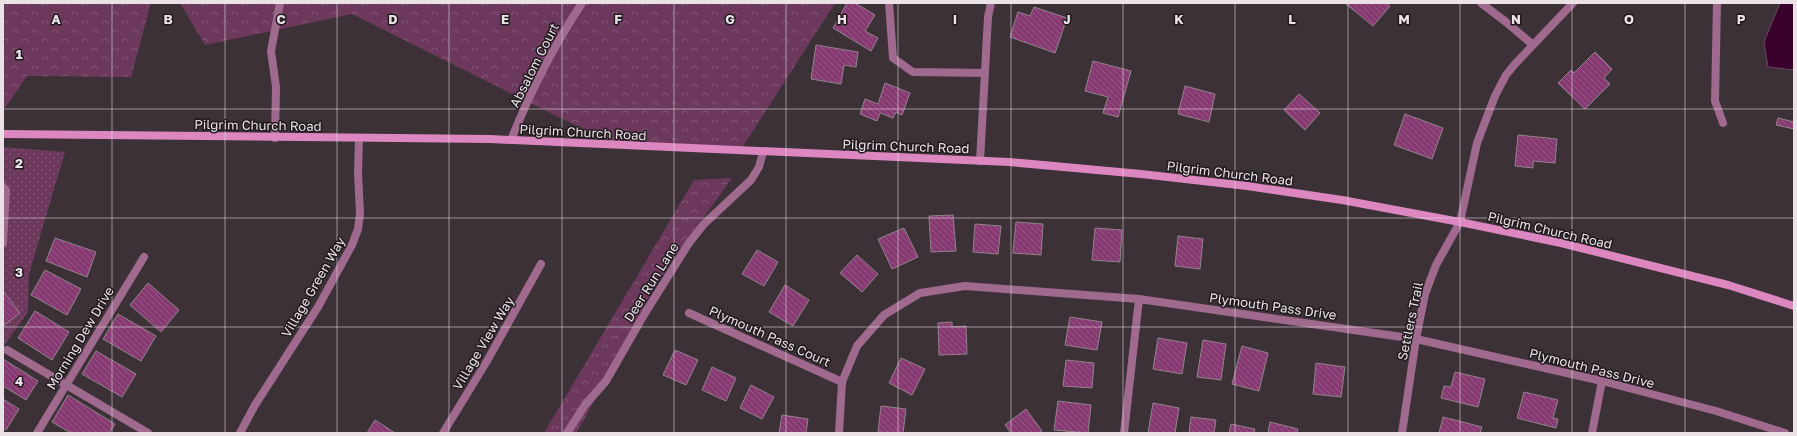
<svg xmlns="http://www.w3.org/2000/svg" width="1797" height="436" font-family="'Golos Text',sans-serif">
<defs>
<pattern id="grass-dots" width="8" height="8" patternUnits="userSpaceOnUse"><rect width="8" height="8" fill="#6c395d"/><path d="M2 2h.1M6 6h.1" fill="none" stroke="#815574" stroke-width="1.8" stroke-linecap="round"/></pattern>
<pattern id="forest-crowns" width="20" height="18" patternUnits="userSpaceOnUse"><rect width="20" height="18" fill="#6c395d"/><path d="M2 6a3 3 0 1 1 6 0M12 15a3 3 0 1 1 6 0" fill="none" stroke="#815574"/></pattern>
<pattern id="building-back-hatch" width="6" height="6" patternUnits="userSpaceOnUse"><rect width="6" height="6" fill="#873a71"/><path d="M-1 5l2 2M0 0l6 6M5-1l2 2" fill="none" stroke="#985685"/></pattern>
</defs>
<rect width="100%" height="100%" fill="#3d3138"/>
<path fill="url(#grass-dots)" d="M3 147 65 152 29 274 28 312 3 347Z"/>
<g fill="url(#forest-crowns)">
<path d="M3 3H151L131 77 27 76 3 111Z"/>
<path d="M180 3H835L740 151 615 145 352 14 205 45Z"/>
<path d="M732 178 654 287 585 418 576 433H544L694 180Z"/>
</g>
<path fill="#39012c" stroke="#6e4464" d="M1780 3H1794V70L1768 67 1764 42Z"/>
<g fill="url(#building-back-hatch)" stroke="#92838c">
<path d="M847 3H855L875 15 865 31 878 38 871 51 833 28Z"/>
<path d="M1345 3H1386L1390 6 1373 26Z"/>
<path d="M1034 7 1067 18 1055 53 1010 37 1018 12 1030 16Z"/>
<path d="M816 45 858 52 856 67 844 65 841 84 811 79Z"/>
<path d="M1595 52 1612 69 1604 78 1610 84 1585 109 1558 83 1571 70 1574 73Z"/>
<path d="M1093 61 1131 71 1118 117 1103 113 1108 97 1085 91Z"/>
<path d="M885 83 910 93 902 115 896 112 893 118 880 113 877 121 860 114 865 99 878 104Z"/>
<path d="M1185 86 1215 94 1209 122 1178 114Z"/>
<path d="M1299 94 1320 113 1305 130 1284 110Z"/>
<path d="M1405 114 1443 128 1432 159 1394 145Z"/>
<path d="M1778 118 1794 122V129L1776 125Z"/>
<path d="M1518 135 1557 139 1555 163 1533 161V168L1515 166Z"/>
<path d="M953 215 956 251 931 252 929 216Z"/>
<path d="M1016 222 1043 224 1041 255 1013 253Z"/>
<path d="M975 224 1001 226 998 254 973 252Z"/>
<path d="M904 228 918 257 892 269 878 239Z"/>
<path d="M1095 228 1122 230 1120 262 1092 260Z"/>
<path d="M1178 236 1203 239 1200 269 1175 266Z"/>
<path d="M55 238 96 252 87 277 46 261Z"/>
<path d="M757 250 778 262 764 286 742 274Z"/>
<path d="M857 255 878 274 862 292 840 273Z"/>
<path d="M45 270 81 289 67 315 31 295Z"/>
<path d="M148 283 179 310 161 332 130 305Z"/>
<path d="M785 285 809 300 793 326 769 312Z"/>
<path d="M3 291 20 313 3 326Z"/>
<path d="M35 311 69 332 52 360 18 338Z"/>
<path d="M118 314 156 336 141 361 103 339Z"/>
<path d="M1070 317 1102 322 1097 350 1065 345Z"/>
<path d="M952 322V327L966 326 967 354 939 355 938 323Z"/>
<path d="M1158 338 1187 343 1182 374 1153 369Z"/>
<path d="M1203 340 1226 344 1221 380 1197 377Z"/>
<path d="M1242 346 1268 353 1259 391 1232 384Z"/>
<path d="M675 350 698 360 686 385 663 375Z"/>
<path d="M96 351 136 374 122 397 82 374Z"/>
<path d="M901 358 925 369 912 395 889 383Z"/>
<path d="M3 359 38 381 26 400 3 386Z"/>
<path d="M1066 360 1094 363 1092 388 1063 386Z"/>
<path d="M1316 363 1345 367 1341 397 1313 394Z"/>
<path d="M712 367 736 378 726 401 702 390Z"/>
<path d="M1455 372 1485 379 1478 407 1441 398 1444 386 1451 387Z"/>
<path d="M751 385 774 397 762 419 740 408Z"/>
<path d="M1524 392 1558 400 1553 418 1558 419 1556 428 1517 418Z"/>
<path d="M68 395 115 424 109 433H71L52 422Z"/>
<path d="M3 399 19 409 6 430 3 428Z"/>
<path d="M1058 401 1091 405 1088 433 1054 430Z"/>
<path d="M1153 403 1179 408 1175 433H1148Z"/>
<path d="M881 406 906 409 903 433 878 432Z"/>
<path d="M1026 409 1042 431 1039 433H1011L1005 425Z"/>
<path d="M782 415 808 419 806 433H779Z"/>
<path d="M1191 417 1216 420 1214 433H1189Z"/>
<path d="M1443 417 1482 427 1480 433H1439Z"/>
<path d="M375 420 395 433H367Z"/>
<path d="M1270 422 1298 429 1297 433H1268Z"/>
<path d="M1231 424 1255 429 1254 433H1229Z"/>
</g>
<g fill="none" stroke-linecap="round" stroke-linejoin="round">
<path stroke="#a06a8e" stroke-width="8" d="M3 187 6 190 3 243"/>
<g stroke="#a06a8e" stroke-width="8">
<path d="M889 3 893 58 913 72 985 73"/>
<path d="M1481 3 1506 22 1532 44"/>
<path d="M1717 3 1715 101 1723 123"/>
<path d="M275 138 276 87 271 51 280 3"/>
<path d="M511 140C529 95 555 44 582 3"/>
<path d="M980 161 988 17 991 3"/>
<path d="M689 313 842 382"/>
<path d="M7 350 148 433"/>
<path d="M37 433 144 257"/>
<path d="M240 433 255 405 318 307 352 245 358 229 360 214 358 172 359 139"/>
<path d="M443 433 487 361 541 264"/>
<path d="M567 433 585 405 606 381 645 313 689 243 704 224 751 180 759 167 763 152"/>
<path d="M839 433 842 382 857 346 884 315 920 293 965 286 1139 299 1416 339 1602 381 1716 411 1785 433"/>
<path d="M1124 433 1139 299"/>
<path d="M1402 433 1416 339 1425 294 1436 265 1460 222 1477 143 1495 96 1506 75 1515 64 1573 3"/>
<path d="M1592 433 1602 381"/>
</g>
<path stroke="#dc87c0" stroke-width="8" d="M3 134 490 139 1009 162 1141 174 1247 186 1342 200 1460 222 1561 243 1728 285 1794 306"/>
</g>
<path fill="none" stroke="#eae2e7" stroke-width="1" stroke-opacity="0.55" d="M112 3V433M225 3V433M337 3V433M449 3V433M562 3V433M674 3V433M786 3V433M898 3V433M1011 3V433M1123 3V433M1235 3V433M1348 3V433M1460 3V433M1572 3V433M1685 3V433M3 109H1794M3 218H1794M3 327H1794"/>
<g text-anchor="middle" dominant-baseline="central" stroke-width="3" stroke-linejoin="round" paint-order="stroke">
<g font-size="13" fill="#eae2e7" stroke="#201a1e">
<text transform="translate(534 65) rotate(-63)">Absalom Court</text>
<text transform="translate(258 125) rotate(1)">Pilgrim Church Road</text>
<text transform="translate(583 132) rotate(3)">Pilgrim Church Road</text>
<text transform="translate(906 146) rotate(2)">Pilgrim Church Road</text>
<text transform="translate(1230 173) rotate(7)">Pilgrim Church Road</text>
<text transform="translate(1550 230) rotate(13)">Pilgrim Church Road</text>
<text transform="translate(651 282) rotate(-58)">Deer Run Lane</text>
<text transform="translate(313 287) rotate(-60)">Village Green Way</text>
<text transform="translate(1273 306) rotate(8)">Plymouth Pass Drive</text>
<text transform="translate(1410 321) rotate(-78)">Settlers Trail</text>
<text transform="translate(770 336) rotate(24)">Plymouth Pass Court</text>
<text transform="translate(80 338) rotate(-59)">Morning Dew Drive</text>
<text transform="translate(483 343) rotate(-59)">Village View Way</text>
<text transform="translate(1592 368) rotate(14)">Plymouth Pass Drive</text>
</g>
</g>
<g font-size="13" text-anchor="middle" font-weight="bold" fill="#eae2e7" stroke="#201a1e" stroke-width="3" stroke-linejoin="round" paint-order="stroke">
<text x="56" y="24">A</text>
<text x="168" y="24">B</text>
<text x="281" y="24">C</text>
<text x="393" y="24">D</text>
<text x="505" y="24">E</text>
<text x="618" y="24">F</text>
<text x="730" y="24">G</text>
<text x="842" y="24">H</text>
<text x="955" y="24">I</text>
<text x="1067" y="24">J</text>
<text x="1179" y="24">K</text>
<text x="1292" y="24">L</text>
<text x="1404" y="24">M</text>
<text x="1516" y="24">N</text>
<text x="1629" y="24">O</text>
<text x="1741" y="24">P</text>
<text x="19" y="59">1</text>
<text x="19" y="168">2</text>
<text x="19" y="277">3</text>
<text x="19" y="386">4</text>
</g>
<rect width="1797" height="436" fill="none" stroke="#eae2e7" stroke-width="8"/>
</svg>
